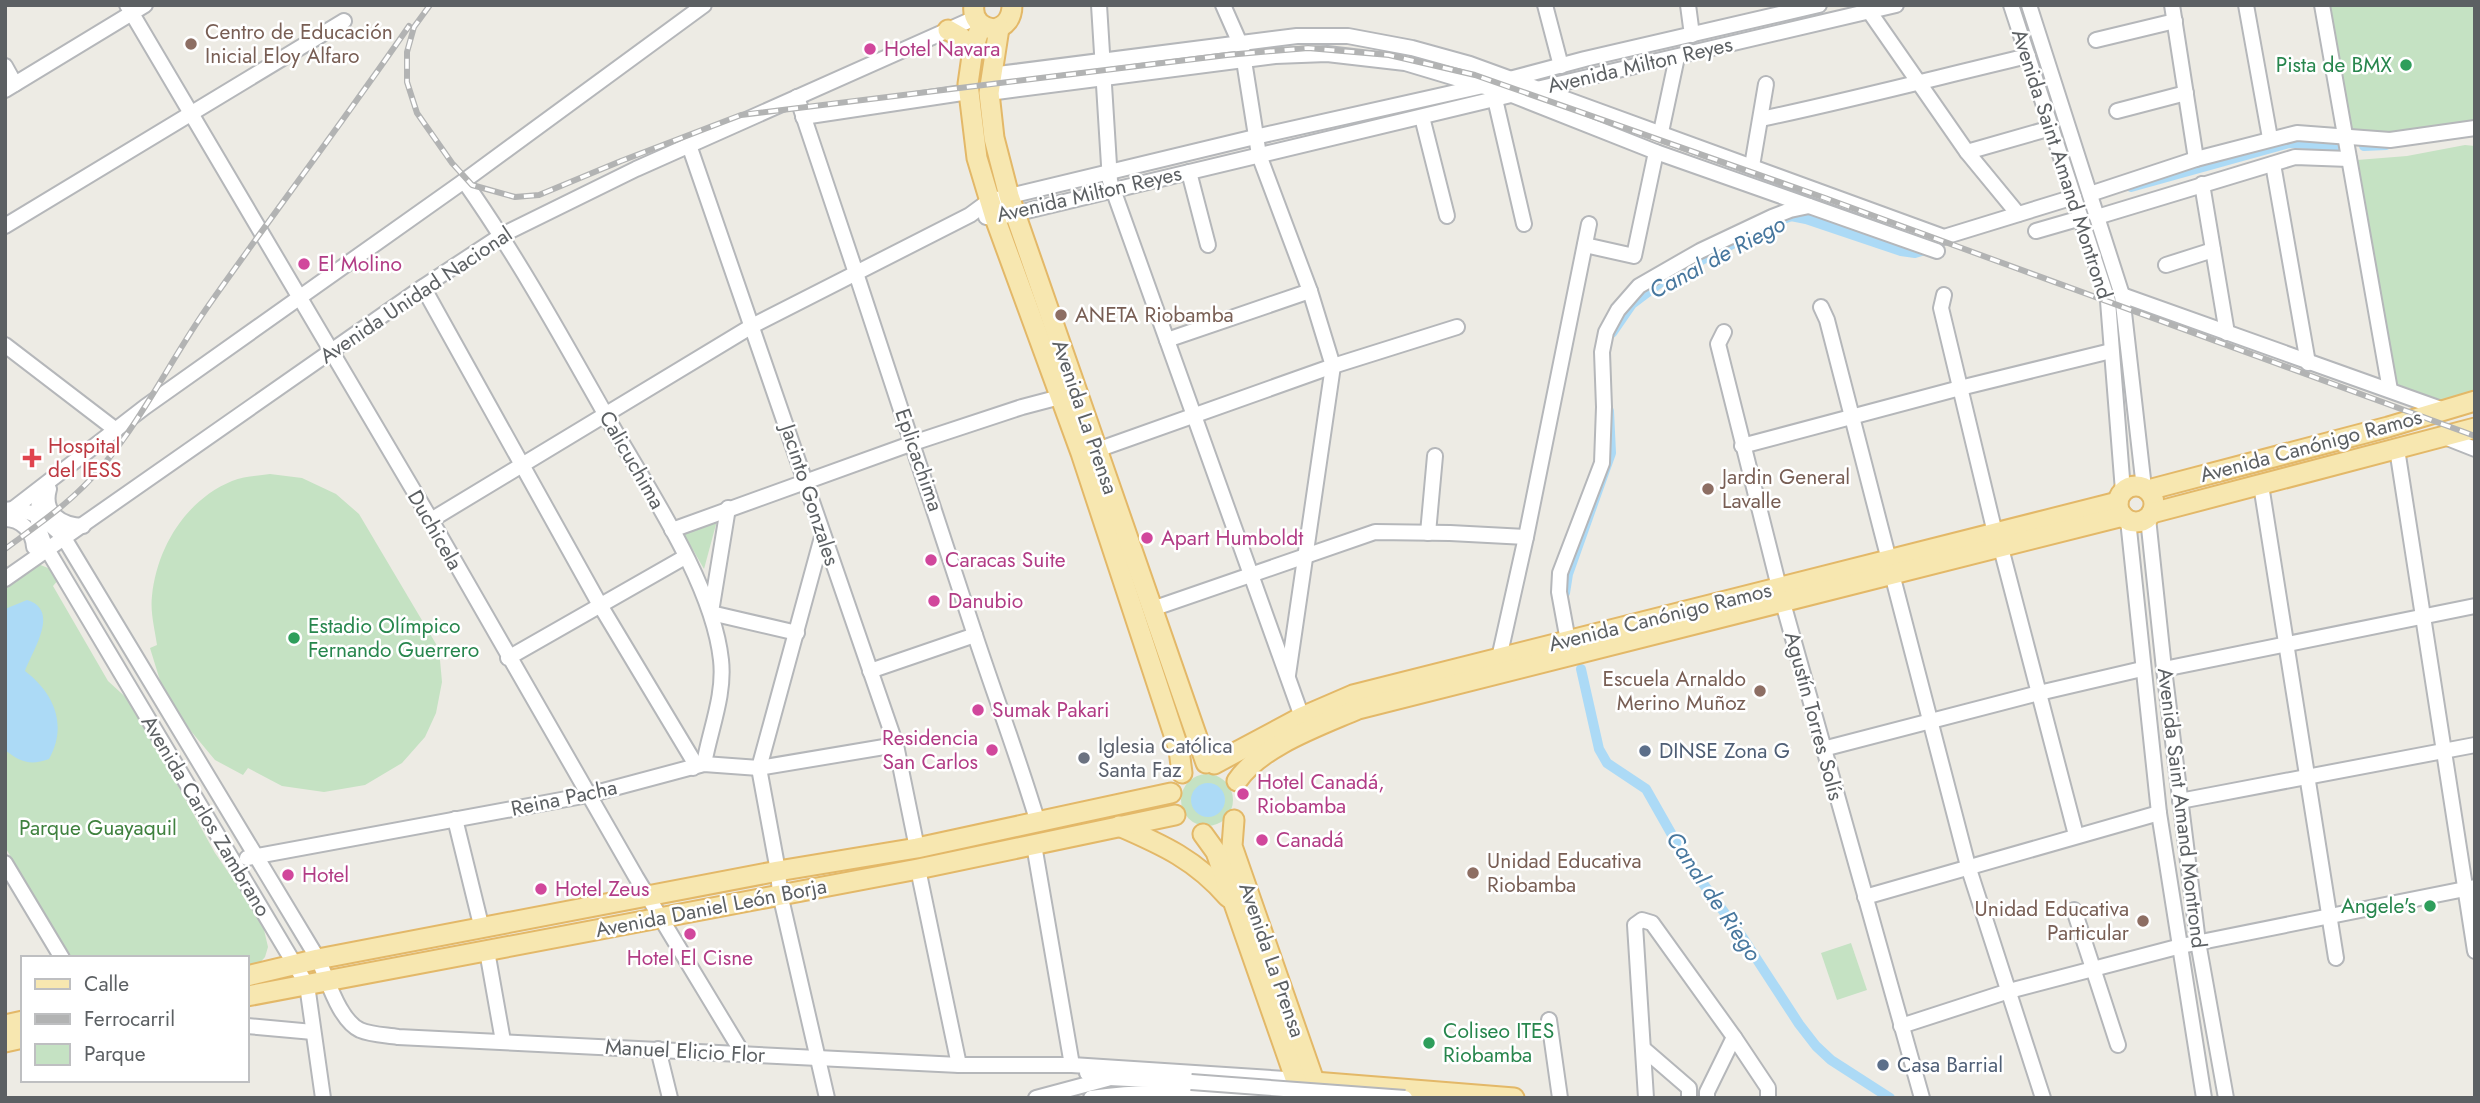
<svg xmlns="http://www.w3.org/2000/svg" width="2480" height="1103" font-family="Jost,sans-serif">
<rect width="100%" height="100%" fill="#edebe4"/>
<g fill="#c5e2c3">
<path d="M2327 5H2475V125L2390 135 2349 133Z"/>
<path d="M2465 145 2475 146V392L2439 402 2395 383 2357 160 2407 156Z"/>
<path d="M270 474 302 478 336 494 359 514 439 649 442 682 436 713 425 737 402 763 365 785 324 792 282 786 248 768 243 775 215 760 190 730 162 687 150 648 157 645C155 630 150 612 152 596 157 547 186 500 232 481 244 476 258 476 270 474Z"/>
<path d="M718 517 704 569 681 529Z"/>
<path d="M38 564 53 570 59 579 53 586 108 681 132 703 215 853 262 921 268 947 265 957 257 966 247 967V958H71L5 847V588Z"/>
<circle cx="1207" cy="800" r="26"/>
<path d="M1851 943 1867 990 1837 1000 1821 953Z"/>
</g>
<g fill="#acdaf6">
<path d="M27 600C61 610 32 651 25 671 54 693 68 725 49 759 30 766 20 762 5 750V609Z"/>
<circle cx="1208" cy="800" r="17"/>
</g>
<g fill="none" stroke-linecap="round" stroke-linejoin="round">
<g stroke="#acdaf6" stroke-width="10">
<path d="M2364 146 2386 145"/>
<path d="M2131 187 2289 143 2345 146"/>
<path d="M1781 220 1791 216 1806 219 1901 251 1915 253 1925 250"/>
<path d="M1612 333 1632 304 1665 279 1763 228"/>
<path d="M1565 593 1568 574 1611 453 1609 411"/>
<path d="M1581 669 1599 749 1607 763 1646 789 1688 863 1743 938 1799 1024 1816 1046 1831 1060 1890 1098"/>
</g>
<defs>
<g id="minor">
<path d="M127 5 431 520 636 877 743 1054"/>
<path d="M1099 5 1110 181 1302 717"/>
<path d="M1223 5 1242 48 1259 155 1310 291 1333 366 1288 675"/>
<path d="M1545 5 1561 66"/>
<path d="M1688 5 1692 35"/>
<path d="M2011 5 2108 301 2123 491"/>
<path d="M2029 5 2122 295 2144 488"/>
<path d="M2172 5 2196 159"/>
<path d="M2246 5 2270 138"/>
<path d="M2322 5 2390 390"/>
<path d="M1869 11 1967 152 2018 214"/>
<path d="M2096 40 2175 21"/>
<path d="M5 66 15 84"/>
<path d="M990 75 1297 36H1348L1412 48 1470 64 1944 237 2074 197"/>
<path d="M1541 88 1896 5"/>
<path d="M5 90 145 5"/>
<path d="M989 93 1275 56 1327 54 1405 63 1512 95 1656 152 1937 251"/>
<path d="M797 97C857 275 916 453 974 632 995 696 1019 759 1038 823"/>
<path d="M1495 99 1524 224"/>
<path d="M2117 111 2186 93"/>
<path d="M803 117 969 92"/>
<path d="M1422 117 1447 216"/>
<path d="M1761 119C1851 100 1939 77 2028 56"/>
<path d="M1661 132 1677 57"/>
<path d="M689 145 896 745 917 848"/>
<path d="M1967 152 2051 128"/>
<path d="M2273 164 2308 363"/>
<path d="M1752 166 1766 84"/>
<path d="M1189 172 1208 245"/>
<path d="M464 181C519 259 565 343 612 426 650 492 713 585 721 660 725 695 710 730 704 764"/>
<path d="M2202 184 2227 333"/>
<path d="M2090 194 2196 159 2297 133 2390 140 2475 128"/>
<path d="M986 217 995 218 1014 214 1511 95"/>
<path d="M2097 217 2295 157 2349 159"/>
<path d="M5 226 344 21"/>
<path d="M2036 231 2081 218"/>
<path d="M1585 245 1634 256 1656 152"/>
<path d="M2166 265 2213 250"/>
<path d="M423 287 600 605 693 760V768"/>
<path d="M1944 295 1941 308 1995 533"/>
<path d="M2122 295 2444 410"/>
<path d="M1821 307 1827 320 1889 560"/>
<path d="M1724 332 1718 344 1783 603 1922 1098"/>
<path d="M1167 340 1310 291"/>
<path d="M5 345 116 430"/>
<path d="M2442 436 2475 449"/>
<path d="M1742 446 1960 388 2111 351"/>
<path d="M2397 449 2475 951"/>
<path d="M1097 450 1333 366 1457 327"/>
<path d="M48 485C32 505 36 527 47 549L307 985 323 1098"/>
<path d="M2261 485 2336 958"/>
<path d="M49 489C42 513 61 525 83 526"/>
<path d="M5 510C28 506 49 522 64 538L318 959C328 980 339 1020 360 1030 372 1035 386 1035 398 1037L959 1065H1072L1301 1080"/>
<path d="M9 512 145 407 464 181 704 5"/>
<path d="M2148 518 2164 669 2198 942 2226 1098"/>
<path d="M5 519C21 519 33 531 34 547"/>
<path d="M431 520 752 326 970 215 989 201 1255 137 1483 86 1585 59 1819 5"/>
<path d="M2128 520 2159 813 2204 1098"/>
<path d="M672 530 913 443 1022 407 1060 397"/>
<path d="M1428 533 1435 456"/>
<path d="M822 537 759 768 778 871 780 894 827 1098"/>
<path d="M2001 548 2076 835"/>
<path d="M1892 574 1968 866 2043 1098"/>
<path d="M5 579 423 287 502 235 636 169 975 18"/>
<path d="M1152 609 1375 532 1450 533 1526 537"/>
<path d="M711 612 728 508"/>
<path d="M711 613 797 633"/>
<path d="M1568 641 1559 592 1560 573 1602 463 1604 407 1602 352 1606 332 1618 310 1639 286 1700 251 1772 217 1790 210 1809 206"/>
<path d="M508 658 685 557"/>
<path d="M1499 658 1526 537 1589 224"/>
<path d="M2164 669 2475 606"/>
<path d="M870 671 975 635"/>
<path d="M1823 749 2039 693 2142 669"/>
<path d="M2180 801 2475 745"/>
<path d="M455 819 482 929"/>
<path d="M1034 845 1072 1065"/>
<path d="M247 858 588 795 704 764 759 768 896 745"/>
<path d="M5 863 62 958"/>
<path d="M918 869 959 1065"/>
<path d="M1865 897 2159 813"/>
<path d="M2074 910 2118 1045"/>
<path d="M487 951 503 1041"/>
<path d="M1549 1020 1560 1098"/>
<path d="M247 1026 313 1032"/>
<path d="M1901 1026 2009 991 2181 946 2475 887"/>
<path d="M658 1049 670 1098"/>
<path d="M1645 1050 1689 1088V1098"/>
<path d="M1087 1073 1109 1078 1191 1082"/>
<path d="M1036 1098 1107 1079"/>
<path d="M1091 1098C1147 1089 1207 1094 1263 1098"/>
<path d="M1646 1098 1635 925 1642 920 1652 923 1734 1037 1768 1088V1098"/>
<path d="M1707 1098V1092L1734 1037"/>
</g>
<g id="major">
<path d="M974 5C972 18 980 27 993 29 1006 27 1012 18 1012 5"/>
<path d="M981 25 973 49 968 84 977 158 995 218 1081 453 1179 750 1182 773"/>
<path d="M999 28 989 93 994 138 1009 196 1206 763"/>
<path d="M948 30 962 38 973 49"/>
<circle cx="2136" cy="504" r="18"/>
<path d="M2148 490 2388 427 2475 401"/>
<path d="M2152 513 2475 428"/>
<path d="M1214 764 1302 717 1353 695 2118 502"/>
<path d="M1237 781C1261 746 1319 726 1358 709L2123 516"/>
<path d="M1234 820 1232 846 1320 1098"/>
<path d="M1119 826C1163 845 1196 860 1228 897"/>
<path d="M1203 834 1216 852 1302 1098"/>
<path d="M247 976 318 959 778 871 917 848 1171 793"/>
<path d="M247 996 918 869 1175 815"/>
<path d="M5 1025 23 1021"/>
<path d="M5 1042 23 1038"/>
<path d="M1314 1082 1514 1098"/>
</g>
</defs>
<use href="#minor" stroke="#b5b7ba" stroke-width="18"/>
<use href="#major" stroke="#e3b868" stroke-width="23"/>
<use href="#minor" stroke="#fff" stroke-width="14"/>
<use href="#major" stroke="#f7e7b0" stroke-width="19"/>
<defs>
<g id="rail">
<path d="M430 5 414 27 407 52V82L417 113 452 163 472 185 515 197 539 195 621 161 741 115 1227 55 1308 48 1389 55 1475 75 1825 198 2475 436"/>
<path d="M5 549C32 529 60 510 84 486 136 435 168 362 211 302 276 210 345 119 409 26"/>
</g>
</defs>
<use href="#rail" stroke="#b2b3b3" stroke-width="6"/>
<use href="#rail" stroke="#fff" stroke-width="3.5" stroke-dasharray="10" stroke-linecap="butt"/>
<defs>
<path id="minor-bridge" d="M1191 1082 1405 1098"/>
</defs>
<use href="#minor-bridge" stroke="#b5b7ba" stroke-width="18" stroke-linecap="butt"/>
<use href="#minor-bridge" stroke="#fff" stroke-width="14"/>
</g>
<g fill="#8d6e63" stroke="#fff" stroke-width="2.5">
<circle cx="191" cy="44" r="7"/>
<circle cx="1061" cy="315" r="7"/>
<circle cx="1708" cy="489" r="7"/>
<circle cx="1760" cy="691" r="7"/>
<circle cx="1473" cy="873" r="7"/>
<circle cx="2143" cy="921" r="7"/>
</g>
<g fill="#d1479c" stroke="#fff" stroke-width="2.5">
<circle cx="870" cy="49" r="7"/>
<circle cx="304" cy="264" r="7"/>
<circle cx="1147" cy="538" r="7"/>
<circle cx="931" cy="560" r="7"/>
<circle cx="934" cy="601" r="7"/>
<circle cx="978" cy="710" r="7"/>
<circle cx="992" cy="750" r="7"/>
<circle cx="1243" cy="794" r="7"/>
<circle cx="1262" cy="840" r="7"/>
<circle cx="288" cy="875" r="7"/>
<circle cx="541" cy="889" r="7"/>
<circle cx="690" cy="934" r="7"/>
</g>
<g fill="#2e9e5b" stroke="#fff" stroke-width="2.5">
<circle cx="2406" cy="65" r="7"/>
<circle cx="294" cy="638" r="7"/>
<circle cx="2430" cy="906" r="7"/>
<circle cx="1429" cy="1043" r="7"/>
</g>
<path fill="#e0444e" stroke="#fff" stroke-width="2.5" d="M28.5 447.5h7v7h7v7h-7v7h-7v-7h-7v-7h7z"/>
<g fill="#5c6f8a" stroke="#fff" stroke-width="2.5">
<circle cx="1645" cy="751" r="7"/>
<circle cx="1883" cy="1065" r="7"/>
</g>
<circle fill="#6b7280" stroke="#fff" stroke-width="2.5" cx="1084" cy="758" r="7"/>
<g text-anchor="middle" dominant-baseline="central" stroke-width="5" stroke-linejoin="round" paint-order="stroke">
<g font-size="21" fill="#785e54" stroke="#fff" text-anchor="start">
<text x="205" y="32">Centro de Educación<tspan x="205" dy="24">Inicial Eloy Alfaro</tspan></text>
<text x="1075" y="315">ANETA Riobamba</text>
<text x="1722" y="477">Jardin General<tspan x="1722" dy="24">Lavalle</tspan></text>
<text x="1746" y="679" text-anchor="end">Escuela Arnaldo<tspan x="1746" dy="24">Merino Muñoz</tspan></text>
<text x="1487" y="861">Unidad Educativa<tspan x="1487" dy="24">Riobamba</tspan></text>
<text x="2129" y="909" text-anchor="end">Unidad Educativa<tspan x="2129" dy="24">Particular</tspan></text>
</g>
<g font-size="21" fill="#b23c85" stroke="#fff" text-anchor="start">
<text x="884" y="49">Hotel Navara</text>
<text x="318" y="264">El Molino</text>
<text x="1161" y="538">Apart Humboldt</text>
<text x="945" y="560">Caracas Suite</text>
<text x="948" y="601">Danubio</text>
<text x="992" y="710">Sumak Pakari</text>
<text x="978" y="738" text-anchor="end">Residencia<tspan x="978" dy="24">San Carlos</tspan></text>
<text x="1257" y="782">Hotel Canadá,<tspan x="1257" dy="24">Riobamba</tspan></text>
<text x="1276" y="840">Canadá</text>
<text x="302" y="875">Hotel</text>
<text x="555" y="889">Hotel Zeus</text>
<text x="690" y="958" text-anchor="middle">Hotel El Cisne</text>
</g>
<g font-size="21" fill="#5c6063" stroke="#fff">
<text transform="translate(1640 65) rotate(-13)">Avenida Milton Reyes</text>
<text transform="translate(2062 164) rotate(72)">Avenida Saint Amand Montrond</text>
<text transform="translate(1089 194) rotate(-13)">Avenida Milton Reyes</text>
<text transform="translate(416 295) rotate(-34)">Avenida Unidad Nacional</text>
<text transform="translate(1085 417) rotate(71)">Avenida La Prensa</text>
<text transform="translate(2311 446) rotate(-15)">Avenida Canónigo Ramos</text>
<text transform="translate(632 460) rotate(60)">Calicuchima</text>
<text transform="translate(919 460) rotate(71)">Eplicachima</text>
<text transform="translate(810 495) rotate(72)">Jacinto Gonzales</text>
<text transform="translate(435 530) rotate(60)">Duchicela</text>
<text transform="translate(1660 617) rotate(-14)">Avenida Canónigo Ramos</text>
<text transform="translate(1814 716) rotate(75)">Agustín Torres Solís</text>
<text transform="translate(564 798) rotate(-12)">Reina Pacha</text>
<text transform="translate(2182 808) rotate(83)">Avenida Saint Amand Montrond</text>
<text transform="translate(206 816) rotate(59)">Avenida Carlos Zambrano</text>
<text transform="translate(711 908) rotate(-11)">Avenida Daniel León Borja</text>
<text transform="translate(1272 960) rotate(71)">Avenida La Prensa</text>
<text transform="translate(685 1051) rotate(3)">Manuel Elicio Flor</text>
</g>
<g font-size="21" fill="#27864d" stroke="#fff" text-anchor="end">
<text x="2392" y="65">Pista de BMX</text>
<text x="308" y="626" text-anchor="start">Estadio Olímpico<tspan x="308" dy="24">Fernando Guerrero</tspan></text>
<text x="2416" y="906">Angele's</text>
<text x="1443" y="1031" text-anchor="start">Coliseo ITES<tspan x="1443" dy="24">Riobamba</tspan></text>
</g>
<g font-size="21" fill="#be3a42" stroke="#fff" text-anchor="start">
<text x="48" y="446">Hospital<tspan x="48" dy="24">del IESS</tspan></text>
</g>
<g font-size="21" fill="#5b616d" stroke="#fff" text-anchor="start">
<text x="1098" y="746">Iglesia Católica<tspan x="1098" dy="24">Santa Faz</tspan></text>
</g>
<g font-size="21" fill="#4e5e75" stroke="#fff" text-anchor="start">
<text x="1659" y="751">DINSE Zona G</text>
<text x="1897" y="1065">Casa Barrial</text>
</g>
<g font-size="21" fill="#3f813e" stroke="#fff">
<text x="98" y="828">Parque Guayaquil</text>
</g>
<g font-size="23" font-style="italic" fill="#47779e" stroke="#fff">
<text transform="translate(1717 257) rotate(-28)">Canal de Riego</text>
<text transform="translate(1714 896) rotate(56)">Canal de Riego</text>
</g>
</g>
<rect width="2480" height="1103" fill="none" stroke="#5c6063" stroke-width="14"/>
<rect x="21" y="956" width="228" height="126" fill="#ffffff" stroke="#bebfc1" stroke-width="2"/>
<rect x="35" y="979" width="35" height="10" fill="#f7e7b0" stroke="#bebfc1" stroke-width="2"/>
<text x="84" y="991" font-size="21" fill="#5c6063">Calle</text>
<rect x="35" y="1014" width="35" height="10" fill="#b2b3b3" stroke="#bebfc1" stroke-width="2"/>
<text x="84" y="1026" font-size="21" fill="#5c6063">Ferrocarril</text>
<rect x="35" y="1044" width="35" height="21" fill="#c5e2c3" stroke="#bebfc1" stroke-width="2"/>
<text x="84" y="1061" font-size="21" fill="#5c6063">Parque</text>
</svg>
